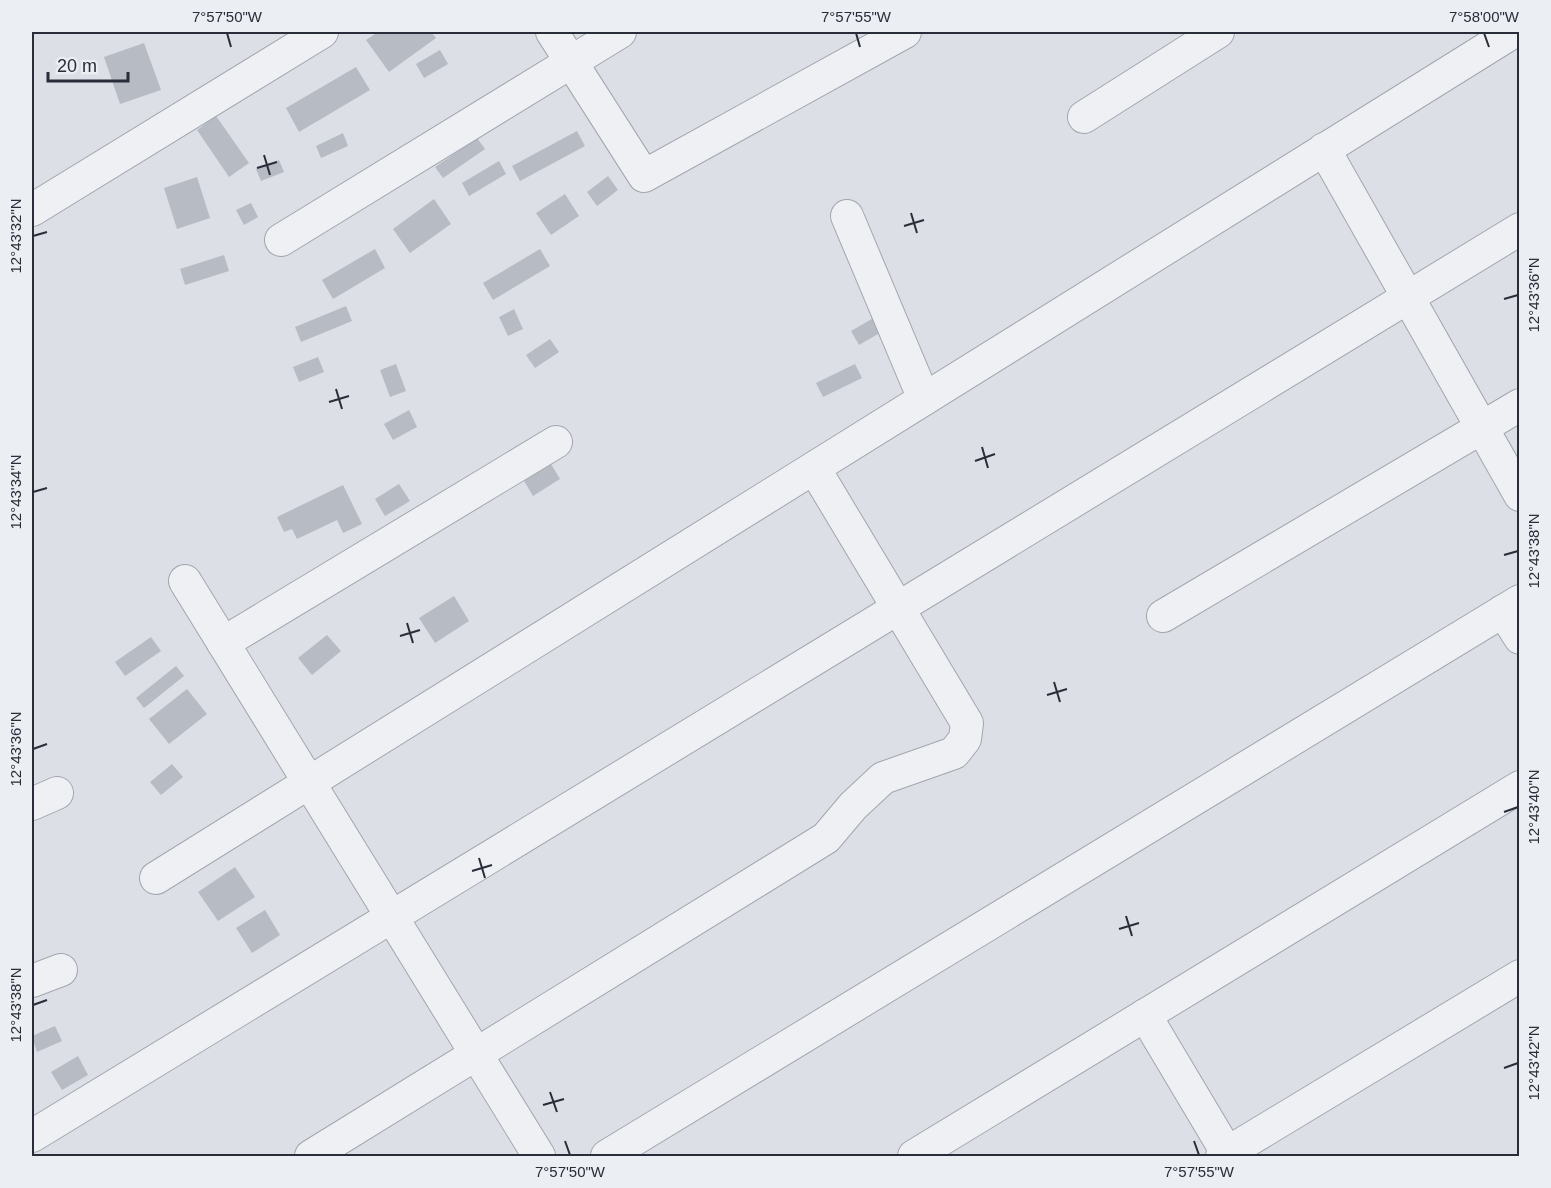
<svg xmlns="http://www.w3.org/2000/svg" width="1551" height="1188" font-family="Helvetica,sans-serif">
<rect width="100%" height="100%" fill="#dcdfe5"/>
<g fill="#b7bbc4">
<path d="M378 32H431L436 38 389 72 366 40Z"/>
<path d="M144 43 161 90 120 104 104 57Z"/>
<path d="M440 50 448 64 424 78 416 64Z"/>
<path d="M356 67 370 90 299 132 286 108Z"/>
<path d="M216 116 249 163 229 177 197 130Z"/>
<path d="M577 131 585 146 520 181 512 166Z"/>
<path d="M343 133 348 146 321 158 316 146Z"/>
<path d="M477 138 485 149 443 178 435 167Z"/>
<path d="M279 160 284 172 261 181 256 169Z"/>
<path d="M499 161 506 174 469 196 462 183Z"/>
<path d="M608 176 618 190 597 206 587 192Z"/>
<path d="M197 177 210 218 177 229 164 188Z"/>
<path d="M565 194 579 216 551 235 536 213Z"/>
<path d="M434 199 451 224 410 253 393 229Z"/>
<path d="M251 203 258 217 244 225 236 210Z"/>
<path d="M375 249 385 268 333 299 322 280Z"/>
<path d="M540 249 550 266 493 300 483 283Z"/>
<path d="M224 255 229 271 185 285 180 269Z"/>
<path d="M346 306 352 321 301 342 295 327Z"/>
<path d="M514 309 523 329 508 336 499 317Z"/>
<path d="M877 316 885 330 859 345 851 331Z"/>
<path d="M550 339 559 352 535 368 526 355Z"/>
<path d="M318 357 324 372 299 382 293 367Z"/>
<path d="M396 364 406 391 390 397 380 370Z"/>
<path d="M855 364 862 378 823 397 816 383Z"/>
<path d="M409 410 417 427 393 440 384 424Z"/>
<path d="M548 459 560 479 533 496 521 476Z"/>
<path d="M399 484 410 501 385 516 375 499Z"/>
<path d="M343 485 362 524 343 533 337 520 297 539 292 529 284 532 277 517Z"/>
<path d="M454 596 469 621 435 643 419 618Z"/>
<path d="M327 635 341 651 312 675 298 658Z"/>
<path d="M151 637 161 651 125 676 115 662Z"/>
<path d="M176 666 184 676 144 708 136 698Z"/>
<path d="M187 689 207 714 169 744 149 719Z"/>
<path d="M172 764 183 777 161 795 150 782Z"/>
<path d="M235 867 255 897 218 921 198 892Z"/>
<path d="M265 910 280 935 252 953 236 928Z"/>
<path d="M55 1026 62 1041 37 1052 32 1036Z"/>
<path d="M78 1056 88 1075 62 1090 51 1072Z"/>
</g>
<g fill="none" stroke-linecap="round" stroke-linejoin="round">
<defs>
<g id="minor">
<path d="M552 32 644 176 905 32"/>
<path d="M1084 117 1218 32"/>
<path d="M1324 149 1520 495"/>
<path d="M32 210 322 32"/>
<path d="M847 216 924 399"/>
<path d="M281 240 620 32"/>
<path d="M185 581 539 1156"/>
<path d="M1503 611 1520 638"/>
<path d="M1163 616 1520 405"/>
<path d="M223 643 556 442"/>
<path d="M32 804 57 793"/>
<path d="M156 878 1513 32"/>
<path d="M32 981 61 970"/>
<path d="M1145 1015 1229 1156"/>
<path d="M32 1136 1520 229"/>
<path d="M311 1156 826 838 853 806 883 778 954 753 965 739 967 723 814 468"/>
<path d="M607 1156 1520 601"/>
<path d="M914 1156 1520 787"/>
<path d="M1222 1156 1520 976"/>
</g>
</defs>
<use href="#minor" stroke="#a2a6ae" stroke-width="34"/>
<use href="#minor" stroke="#eef0f4" stroke-width="32"/>
</g>
<path fill="none" stroke="#282d39" stroke-width="2" d="M227 33 231 47M856 33 860 47M1484 33 1489 47M264 155 270 175M257 168 277 162M911 213 917 233M904 226 924 220M33 236 47 232M1504 299 1518 295M336 389 342 409M329 402 349 396M982 447 988 468M975 461 995 454M33 492 47 488M1504 555 1518 551M407 623 413 643M400 636 420 630M1054 682 1060 702M1047 695 1067 689M33 749 47 744M1504 812 1518 807M479 858 485 878M472 871 492 865M1126 916 1132 936M1119 929 1139 923M33 1005 47 1000M1504 1068 1518 1063M550 1092 557 1112M543 1105 564 1099M565 1141 570 1155M1194 1141 1199 1155"/>
<rect width="1551" height="1188" fill="none" stroke="#ebeef3" stroke-width="66"/>
<path d="M48 72v9h80v-9" fill="none" stroke="#282d39" stroke-width="3"/>
<text x="57" y="72" font-size="18" fill="#282d39" stroke="#ebeef3" stroke-width="4.5" paint-order="stroke">20 m</text>
<rect x="33" y="33" width="1485" height="1122" fill="none" stroke="#282d39" stroke-width="2"/>
<g font-size="15" text-anchor="middle" fill="#282d39">
<text x="227" y="22">7°57'50"W</text>
<text x="856" y="22">7°57'55"W</text>
<text x="1484" y="22">7°58'00"W</text>
<text transform="translate(16 236) rotate(-90)" y="5">12°43'32"N</text>
<text transform="translate(1534 295) rotate(-90)" y="5">12°43'36"N</text>
<text transform="translate(16 492) rotate(-90)" y="5">12°43'34"N</text>
<text transform="translate(1534 551) rotate(-90)" y="5">12°43'38"N</text>
<text transform="translate(16 749) rotate(-90)" y="5">12°43'36"N</text>
<text transform="translate(1534 807) rotate(-90)" y="5">12°43'40"N</text>
<text transform="translate(16 1005) rotate(-90)" y="5">12°43'38"N</text>
<text transform="translate(1534 1063) rotate(-90)" y="5">12°43'42"N</text>
<text x="570" y="1177">7°57'50"W</text>
<text x="1199" y="1177">7°57'55"W</text>
</g>
</svg>
